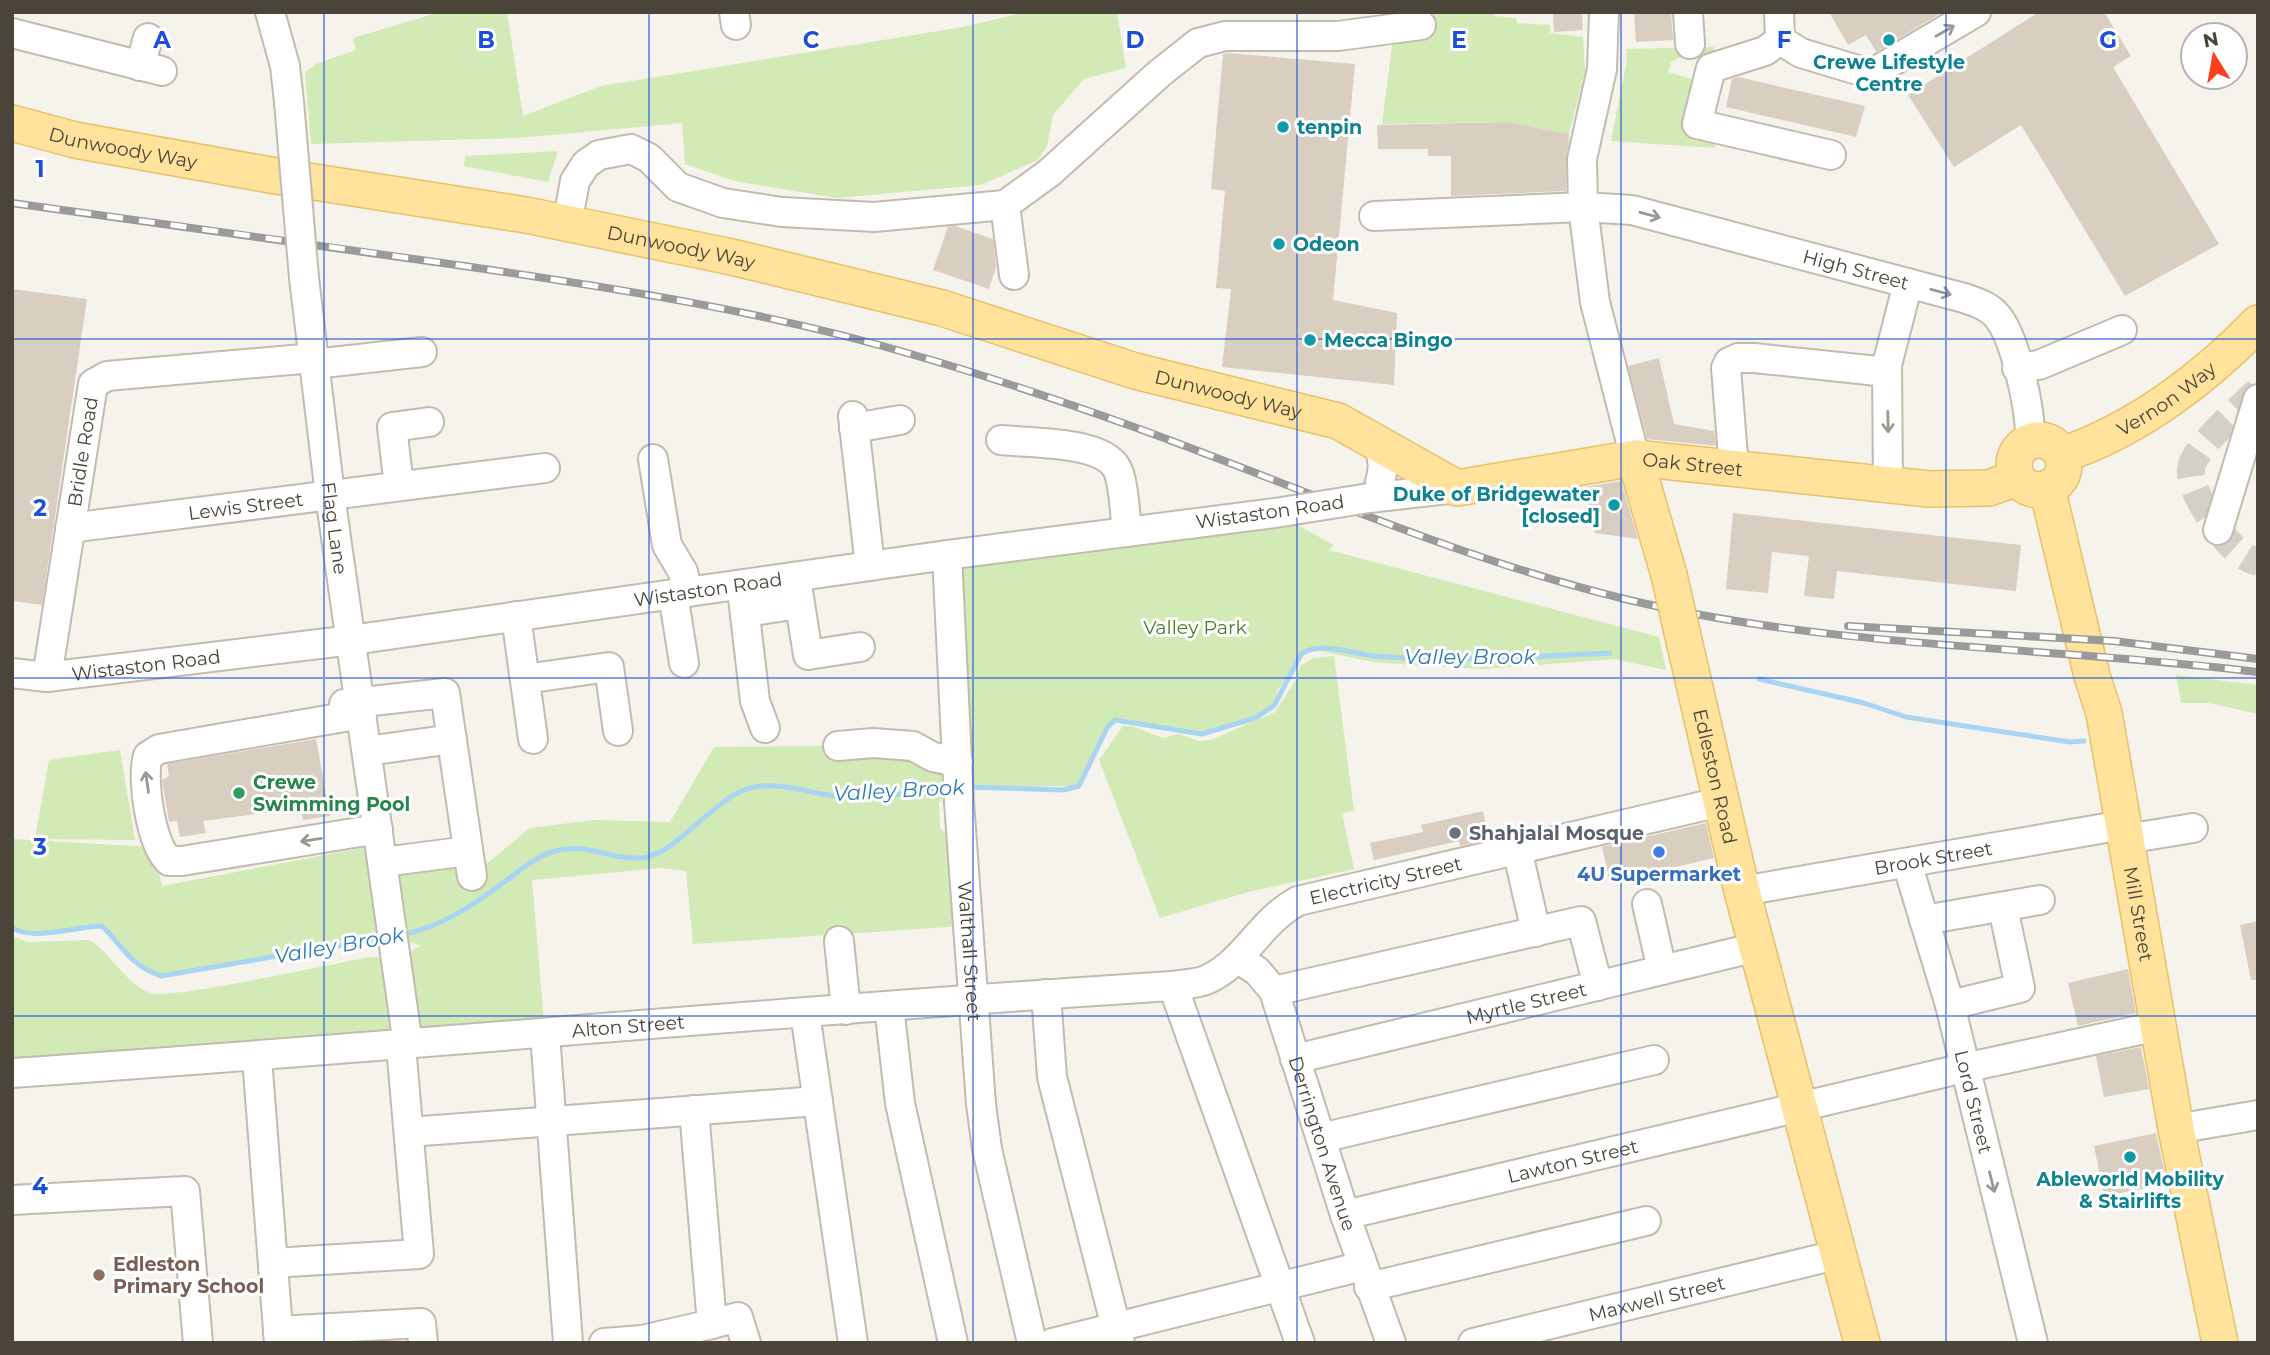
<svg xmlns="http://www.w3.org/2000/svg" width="2270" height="1355" font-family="Montserrat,sans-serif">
<rect width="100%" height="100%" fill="#f6f3ec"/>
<g fill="#d2eab5">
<path d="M440 12H507L523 116 601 86 963 27 1027 12H1117L1126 68 1084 79 1053 115 1047 146 1038 160 981 185 837 198 734 181 685 164 682 123 518 138 311 144 305 72 318 63 356 50 353 38Z"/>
<path d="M1423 12H1494L1495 16 1516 18 1517 23 1550 25V33L1583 37 1585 72 1569 134 1508 122 1382 124 1393 39Z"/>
<path d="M1714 47 1715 55 1679 58 1671 62 1668 72 1695 80 1716 139 1715 148 1611 141 1627 60 1626 49Z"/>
<path d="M558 151 548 182 464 166 465 156Z"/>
<path d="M1275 513 1334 545 1329 550 1659 637 1666 670 1614 659 1484 669 1411 665 1373 662 1309 649 1278 689 1274 706 1255 718 1202 734 1115 721 1107 728 1079 786 974 787 958 779 939 803 940 828 962 847 963 926 693 944 686 871 661 868 532 880 545 1034 12 1073V936L28 942 90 940C112 955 124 982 150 993 170 1000 337 963 369 957L397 958 421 946 393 936 161 976C129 965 124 947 102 926 80 926 28 941 12 927V839L153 847 162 886 362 848 383 862 468 851 472 876 530 828 594 820 670 822 714 747 838 746 957 761 947 555Z"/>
<path d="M1334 656 1354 811 1342 813 1354 869 1248 892 1160 918 1099 760 1123 726H1132L1163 738 1179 734 1199 741 1211 740 1275 712 1297 678 1300 666 1313 658Z"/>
<path d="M2176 675 2258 685V714L2209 703H2181Z"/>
<path d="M120 750 135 840 35 839 49 760Z"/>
</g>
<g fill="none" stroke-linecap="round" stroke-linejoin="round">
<g stroke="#a9d4f2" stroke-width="5">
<path d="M1759 679 1864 703 1906 717 2070 742 2084 741"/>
<path d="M967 787 1063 790 1079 786 1107 728 1115 720 1202 734 1255 718 1274 706 1301 654C1322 641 1351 653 1374 656 1453 663 1531 656 1610 653"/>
<path d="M12 927C29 942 79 926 102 926 124 947 129 965 161 976L383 938"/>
<path d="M400 935C440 928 470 907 503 883 518 872 533 858 552 852 587 841 608 860 640 858 677 856 711 799 750 788 781 780 813 795 844 797 880 798 915 792 950 789"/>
</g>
</g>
<g fill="#d8cfc1">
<path d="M1553 12H1582L1583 30 1554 32Z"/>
<path d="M1634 12H1671L1673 40 1636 42Z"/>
<path d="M1829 12H1943L1876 52 1866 35 1848 45Z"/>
<path d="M2039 12H2104L2131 56 2113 67 2219 244 2125 296 2021 125 1954 167 1908 95Z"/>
<path d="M1228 53 1355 64 1333 300 1397 313 1394 385 1222 367 1231 289 1216 288 1225 191 1211 189 1223 54Z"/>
<path d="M1738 77 1865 106 1856 137 1726 107 1732 79Z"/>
<path d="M1508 122 1569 134 1566 191 1451 196V156H1428V149H1378L1377 125Z"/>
<path d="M955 226 993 239 996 267 989 289 933 270 948 227Z"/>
<path d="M12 289 87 299 42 605 12 601Z"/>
<path d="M1659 358 1674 424 1714 431 1716 446 1647 439 1628 366Z"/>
<path d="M1621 481 1638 539 1595 533 1585 487Z"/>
<path d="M1733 513 2021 545 2016 591 1837 571 1834 599 1804 596 1809 556 1772 552 1768 593 1726 589Z"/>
<path d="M316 739 330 816 303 820 301 808 203 821 206 833 180 837 177 821 169 822 162 780 169 776 167 764Z"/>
<path d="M1483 811 1489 839 1460 846 1459 841 1374 860 1370 843 1423 832 1421 825Z"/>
<path d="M1706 823 1714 858 1610 882 1602 847Z"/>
<path d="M2258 921V980H2251L2240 925Z"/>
<path d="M2128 969 2136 1013 2078 1026 2068 983Z"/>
<path d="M2141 1047 2149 1089 2104 1097 2096 1056Z"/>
<path d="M2156 1133 2167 1184 2104 1196 2094 1146Z"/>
</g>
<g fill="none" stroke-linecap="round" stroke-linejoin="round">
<path stroke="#d4d0c8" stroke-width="28" stroke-dasharray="28 14" stroke-linecap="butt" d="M2258 391C2243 406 2192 449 2191 469 2190 487 2204 508 2214 523 2223 538 2240 558 2258 562"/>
<defs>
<g id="minor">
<path d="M270 12 285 66 289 102"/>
<path d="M734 12 736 25"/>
<path d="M1604 12 1602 69 1582 159 1583 207 1595 302 1635 458"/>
<path d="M1688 12 1690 44"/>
<path d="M1779 12 1780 40 1801 53 1871 74 1976 12"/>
<path d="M12 33 162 71"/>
<path d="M1780 40 1765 51 1711 68 1697 124 1831 155"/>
<path d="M140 66 148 38"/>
<path d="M1005 205 1014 275"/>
<path id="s1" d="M1374 216 1583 207 1632 210 1964 298C1976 302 1989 306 1997 316 2016 338 2031 412 2030 441"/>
<path d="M567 224 575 181 586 164 599 155 631 149 649 158 678 187 723 203 782 212 874 217 1005 205 1049 173 1160 73 1198 43 1225 36H1338L1421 25"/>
<path id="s2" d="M304 278 330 495 408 1045"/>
<path d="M314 364 422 352"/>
<path d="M2017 368 2039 365 2122 330"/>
<path d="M853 416 870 566"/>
<path d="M854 428 900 420"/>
<path d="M1001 440C1029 443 1100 441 1116 467 1124 479 1125 517 1127 532"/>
<path d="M1375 441C1387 459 1383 477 1375 497"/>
<path d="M653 459 667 545 683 572 688 592"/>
<path d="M1734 469 1726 368 1729 362 1738 358H1754L1887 372"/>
<path d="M399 486 392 427 429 422"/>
<path d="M1888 486 1887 365 1908 283"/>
<path d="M1369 498 1457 488"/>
<path id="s3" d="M70 528 545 468"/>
<path d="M2218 530 2258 399"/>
<path id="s4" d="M947 555 959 802 981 1104 987 1149 1032 1343"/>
<path d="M741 587 743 598 752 611 792 605 798 591 797 581"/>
<path d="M798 591 808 655 860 647"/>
<path d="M673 594 684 663"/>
<path d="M743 598 755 701 765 728"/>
<path d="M516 616 533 739"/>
<path id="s5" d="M12 673 47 677 352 640 947 555 1275 513"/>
<path id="s6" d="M47 677 93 384 107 376 314 358"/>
<path d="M525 679 609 667 618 731"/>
<path d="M344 704 445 693 472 876"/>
<path d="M362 714 159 749 148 756C141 779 151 845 169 861H182L378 829"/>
<path d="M838 746 873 743 913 746 933 757 958 762"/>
<path d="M367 751 452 739"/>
<path d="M2126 839 2193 828"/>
<path d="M1517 849 1536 932"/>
<path d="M383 862 468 851"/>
<path id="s7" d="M1907 863 1950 1005 2033 1343"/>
<path id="s8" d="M1742 891 2123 825"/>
<path d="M1647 904 1662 970"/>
<path d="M1924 920 2040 900"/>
<path d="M839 941 846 1010"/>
<path id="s9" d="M1237 958 1257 971 1274 991 1345 1215 1391 1343"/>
<path d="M1173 986 1300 1343"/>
<path d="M1274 991 1581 921 1598 986"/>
<path d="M1046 994 1052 1077 1120 1343"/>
<path d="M1950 1005 2020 988 2005 917"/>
<path d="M889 1006 900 1103 953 1343"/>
<path d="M805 1013 853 1343"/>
<path d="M545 1034 568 1343"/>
<path d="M257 1058 279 1343"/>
<path id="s10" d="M1295 1059 1757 947"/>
<path id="s11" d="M12 1073C399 1047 786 1010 1173 986 1184 984 1196 984 1206 980 1244 964 1260 921 1298 901L1720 802"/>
<path d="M2176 1129 2258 1115"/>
<path d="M409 1132 818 1101"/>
<path d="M1321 1138 1654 1060"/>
<path d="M12 1200 185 1191 198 1343"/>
<path id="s12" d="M1345 1215 1964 1068 2158 1026"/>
<path d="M273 1263 419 1254 401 1046"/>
<path d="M1369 1287 1646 1221"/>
<path d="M712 1324 738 1317 746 1343"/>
<path d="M278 1331 421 1323 423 1343"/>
<path d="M604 1343 642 1340 712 1324 694 1110"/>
<path d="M1052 1343 1363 1266"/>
<path id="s13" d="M1473 1343 1840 1254"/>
</g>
<g id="major">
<path id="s14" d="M12 123 75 140 276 176 526 215 732 257 942 308 1135 371 1338 421 1457 488 1635 458 1929 489 1989 488 2017 478"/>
<circle cx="2039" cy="465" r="25"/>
<path id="s15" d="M2062 455C2136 430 2204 379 2258 323"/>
<path d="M1635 458 1669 575"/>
<path id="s16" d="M2047 488 2092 676 2104 713 2176 1129 2220 1343"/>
<path id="s17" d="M1685 645 1742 891 1862 1343"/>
</g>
</defs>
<use href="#minor" stroke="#c2bbae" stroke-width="32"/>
<use href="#major" stroke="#e6c16a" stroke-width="38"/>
<use href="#minor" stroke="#fff" stroke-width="28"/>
<use href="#major" stroke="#ffe39c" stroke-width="35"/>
<defs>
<g id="rail">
<path d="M12 203C165 224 318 245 471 267 620 289 769 312 914 355 988 376 1061 401 1134 427 1297 486 1456 558 1625 599 1832 649 2047 646 2258 672"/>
<path d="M1848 626 2114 641 2258 659"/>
</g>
</defs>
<use href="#rail" stroke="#9a9a9a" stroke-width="8"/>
<use href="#rail" stroke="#fff" stroke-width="5" stroke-dasharray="16" stroke-linecap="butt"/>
<defs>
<g id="minor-bridge">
<path d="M289 102 304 278"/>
<path d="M1275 513 1369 498"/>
</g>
<path id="major-bridge" d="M1669 575 1685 645"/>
</defs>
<use href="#minor-bridge" stroke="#c2bbae" stroke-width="32" stroke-linecap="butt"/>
<use href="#major-bridge" stroke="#e6c16a" stroke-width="38" stroke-linecap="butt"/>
<use href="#minor-bridge" stroke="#fff" stroke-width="28"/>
<use href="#major-bridge" stroke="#ffe39c" stroke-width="35"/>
</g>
<defs><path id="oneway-shaft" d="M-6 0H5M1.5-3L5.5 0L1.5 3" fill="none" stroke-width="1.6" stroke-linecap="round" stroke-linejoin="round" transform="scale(1.75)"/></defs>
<g stroke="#9c9892">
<use href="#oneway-shaft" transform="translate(1945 31) rotate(-30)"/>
<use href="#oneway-shaft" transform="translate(1650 215) rotate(15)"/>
<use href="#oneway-shaft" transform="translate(1941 292) rotate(15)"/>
<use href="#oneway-shaft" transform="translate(1888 422) rotate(89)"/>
<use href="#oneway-shaft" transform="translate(147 782) rotate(-98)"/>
<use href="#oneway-shaft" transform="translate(311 840) rotate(171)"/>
<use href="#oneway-shaft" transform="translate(1992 1182) rotate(76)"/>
</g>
<path fill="none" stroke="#1d4ed8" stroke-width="2" stroke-opacity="0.55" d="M324 12V1343M649 12V1343M973 12V1343M1297 12V1343M1621 12V1343M1946 12V1343M12 339H2258M12 678H2258M12 1016H2258"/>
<g fill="#0f9aa8" stroke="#fff" stroke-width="2.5">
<circle cx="1889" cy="40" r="7"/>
<circle cx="1283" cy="127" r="7"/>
<circle cx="1279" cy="244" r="7"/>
<circle cx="1310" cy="340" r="7"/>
<circle cx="1614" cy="505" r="7"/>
<circle cx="2130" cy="1157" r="7"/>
</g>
<circle fill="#2e9e5b" stroke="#fff" stroke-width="2.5" cx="239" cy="793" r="7"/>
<circle fill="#6b7280" stroke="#fff" stroke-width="2.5" cx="1455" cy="833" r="7"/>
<circle fill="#3f7fe0" stroke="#fff" stroke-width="2.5" cx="1659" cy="852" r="7"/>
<circle fill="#8d6e63" stroke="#fff" stroke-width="2.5" cx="99" cy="1275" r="7"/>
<g text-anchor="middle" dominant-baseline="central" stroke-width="6" stroke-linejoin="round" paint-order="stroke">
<g font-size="19" font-weight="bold" fill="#0d838f" stroke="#fff" text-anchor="start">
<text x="1889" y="62" text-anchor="middle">Crewe Lifestyle<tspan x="1889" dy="22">Centre</tspan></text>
<text x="1297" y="127">tenpin</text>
<text x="1293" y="244">Odeon</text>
<text x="1324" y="340">Mecca Bingo</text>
<text x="1600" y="494" text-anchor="end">Duke of Bridgewater<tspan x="1600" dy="22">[closed]</tspan></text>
<text x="2130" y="1179" text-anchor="middle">Ableworld Mobility<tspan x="2130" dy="22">&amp; Stairlifts</tspan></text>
</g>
<g font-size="19" fill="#4b4439" stroke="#fff">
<text stroke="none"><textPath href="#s14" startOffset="114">Dunwoody Way</textPath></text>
<text stroke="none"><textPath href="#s14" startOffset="681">Dunwoody Way</textPath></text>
<text stroke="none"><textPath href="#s1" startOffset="490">High Street</textPath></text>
<text stroke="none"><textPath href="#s14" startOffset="1248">Dunwoody Way</textPath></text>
<text stroke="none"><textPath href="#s15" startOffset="119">Vernon Way</textPath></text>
<text stroke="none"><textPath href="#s6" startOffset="228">Bridle Road</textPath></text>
<text stroke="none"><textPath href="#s14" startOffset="1736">Oak Street</textPath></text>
<text stroke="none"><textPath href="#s3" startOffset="177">Lewis Street</textPath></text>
<text transform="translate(1270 512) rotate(-8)">Wistaston Road</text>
<text stroke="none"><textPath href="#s2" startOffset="252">Flag Lane</textPath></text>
<text stroke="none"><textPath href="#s5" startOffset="702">Wistaston Road</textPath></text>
<text stroke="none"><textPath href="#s5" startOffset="135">Wistaston Road</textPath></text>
<text stroke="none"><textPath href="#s17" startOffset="135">Edleston Road</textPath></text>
<text stroke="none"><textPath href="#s8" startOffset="194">Brook Street</textPath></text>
<text stroke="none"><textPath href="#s11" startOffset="1410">Electricity Street</textPath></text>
<text stroke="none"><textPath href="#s16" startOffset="436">Mill Street</textPath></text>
<text stroke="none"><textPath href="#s4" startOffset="397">Walthall Street</textPath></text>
<text stroke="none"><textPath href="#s10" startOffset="238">Myrtle Street</textPath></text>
<text stroke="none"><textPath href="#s11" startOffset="618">Alton Street</textPath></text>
<text stroke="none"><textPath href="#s7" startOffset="248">Lord Street</textPath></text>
<text stroke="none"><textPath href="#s9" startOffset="210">Derrington Avenue</textPath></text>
<text stroke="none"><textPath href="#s12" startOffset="234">Lawton Street</textPath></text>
<text stroke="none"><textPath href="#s13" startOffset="189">Maxwell Street</textPath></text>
</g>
<g font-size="19" fill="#4a7f2a" stroke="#fff">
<text x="1195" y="627">Valley Park</text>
</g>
<g font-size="19" font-weight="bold" fill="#27864d" stroke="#fff" text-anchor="start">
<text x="253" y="782">Crewe<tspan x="253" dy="22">Swimming Pool</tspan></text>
</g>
<g font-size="19" font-weight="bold" fill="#5b616d" stroke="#fff" text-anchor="start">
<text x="1469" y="833">Shahjalal Mosque</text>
</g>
<g font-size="19" font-weight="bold" fill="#366cbe" stroke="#fff">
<text x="1659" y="874">4U Supermarket</text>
</g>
<g font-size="19" font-weight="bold" fill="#785e54" stroke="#fff" text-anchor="start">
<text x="113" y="1264">Edleston<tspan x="113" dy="22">Primary School</tspan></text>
</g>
<g font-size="21" font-style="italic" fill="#2e7ab2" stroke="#fff">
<text x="1470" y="656">Valley Brook</text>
<text transform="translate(899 790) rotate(-3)">Valley Brook</text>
<text transform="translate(339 945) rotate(-10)">Valley Brook</text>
</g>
</g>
<g font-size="23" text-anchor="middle" font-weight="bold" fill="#1d4ed8" stroke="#fff" stroke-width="6" stroke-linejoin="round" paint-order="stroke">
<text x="162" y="48">A</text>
<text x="486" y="48">B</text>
<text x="811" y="48">C</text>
<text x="1135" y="48">D</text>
<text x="1459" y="48">E</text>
<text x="1784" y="48">F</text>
<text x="2108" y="48">G</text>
<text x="40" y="177">1</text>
<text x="40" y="516">2</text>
<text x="40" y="855">3</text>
<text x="40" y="1194">4</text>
</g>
<rect width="2270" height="1355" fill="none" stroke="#4b4439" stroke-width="28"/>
<g transform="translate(2214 56) rotate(349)"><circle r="33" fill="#ffffff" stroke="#b7b4b0" stroke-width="2"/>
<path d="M0-5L12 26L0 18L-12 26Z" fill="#fc3f1d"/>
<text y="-10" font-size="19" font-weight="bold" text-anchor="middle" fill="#4b4439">N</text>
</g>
</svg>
